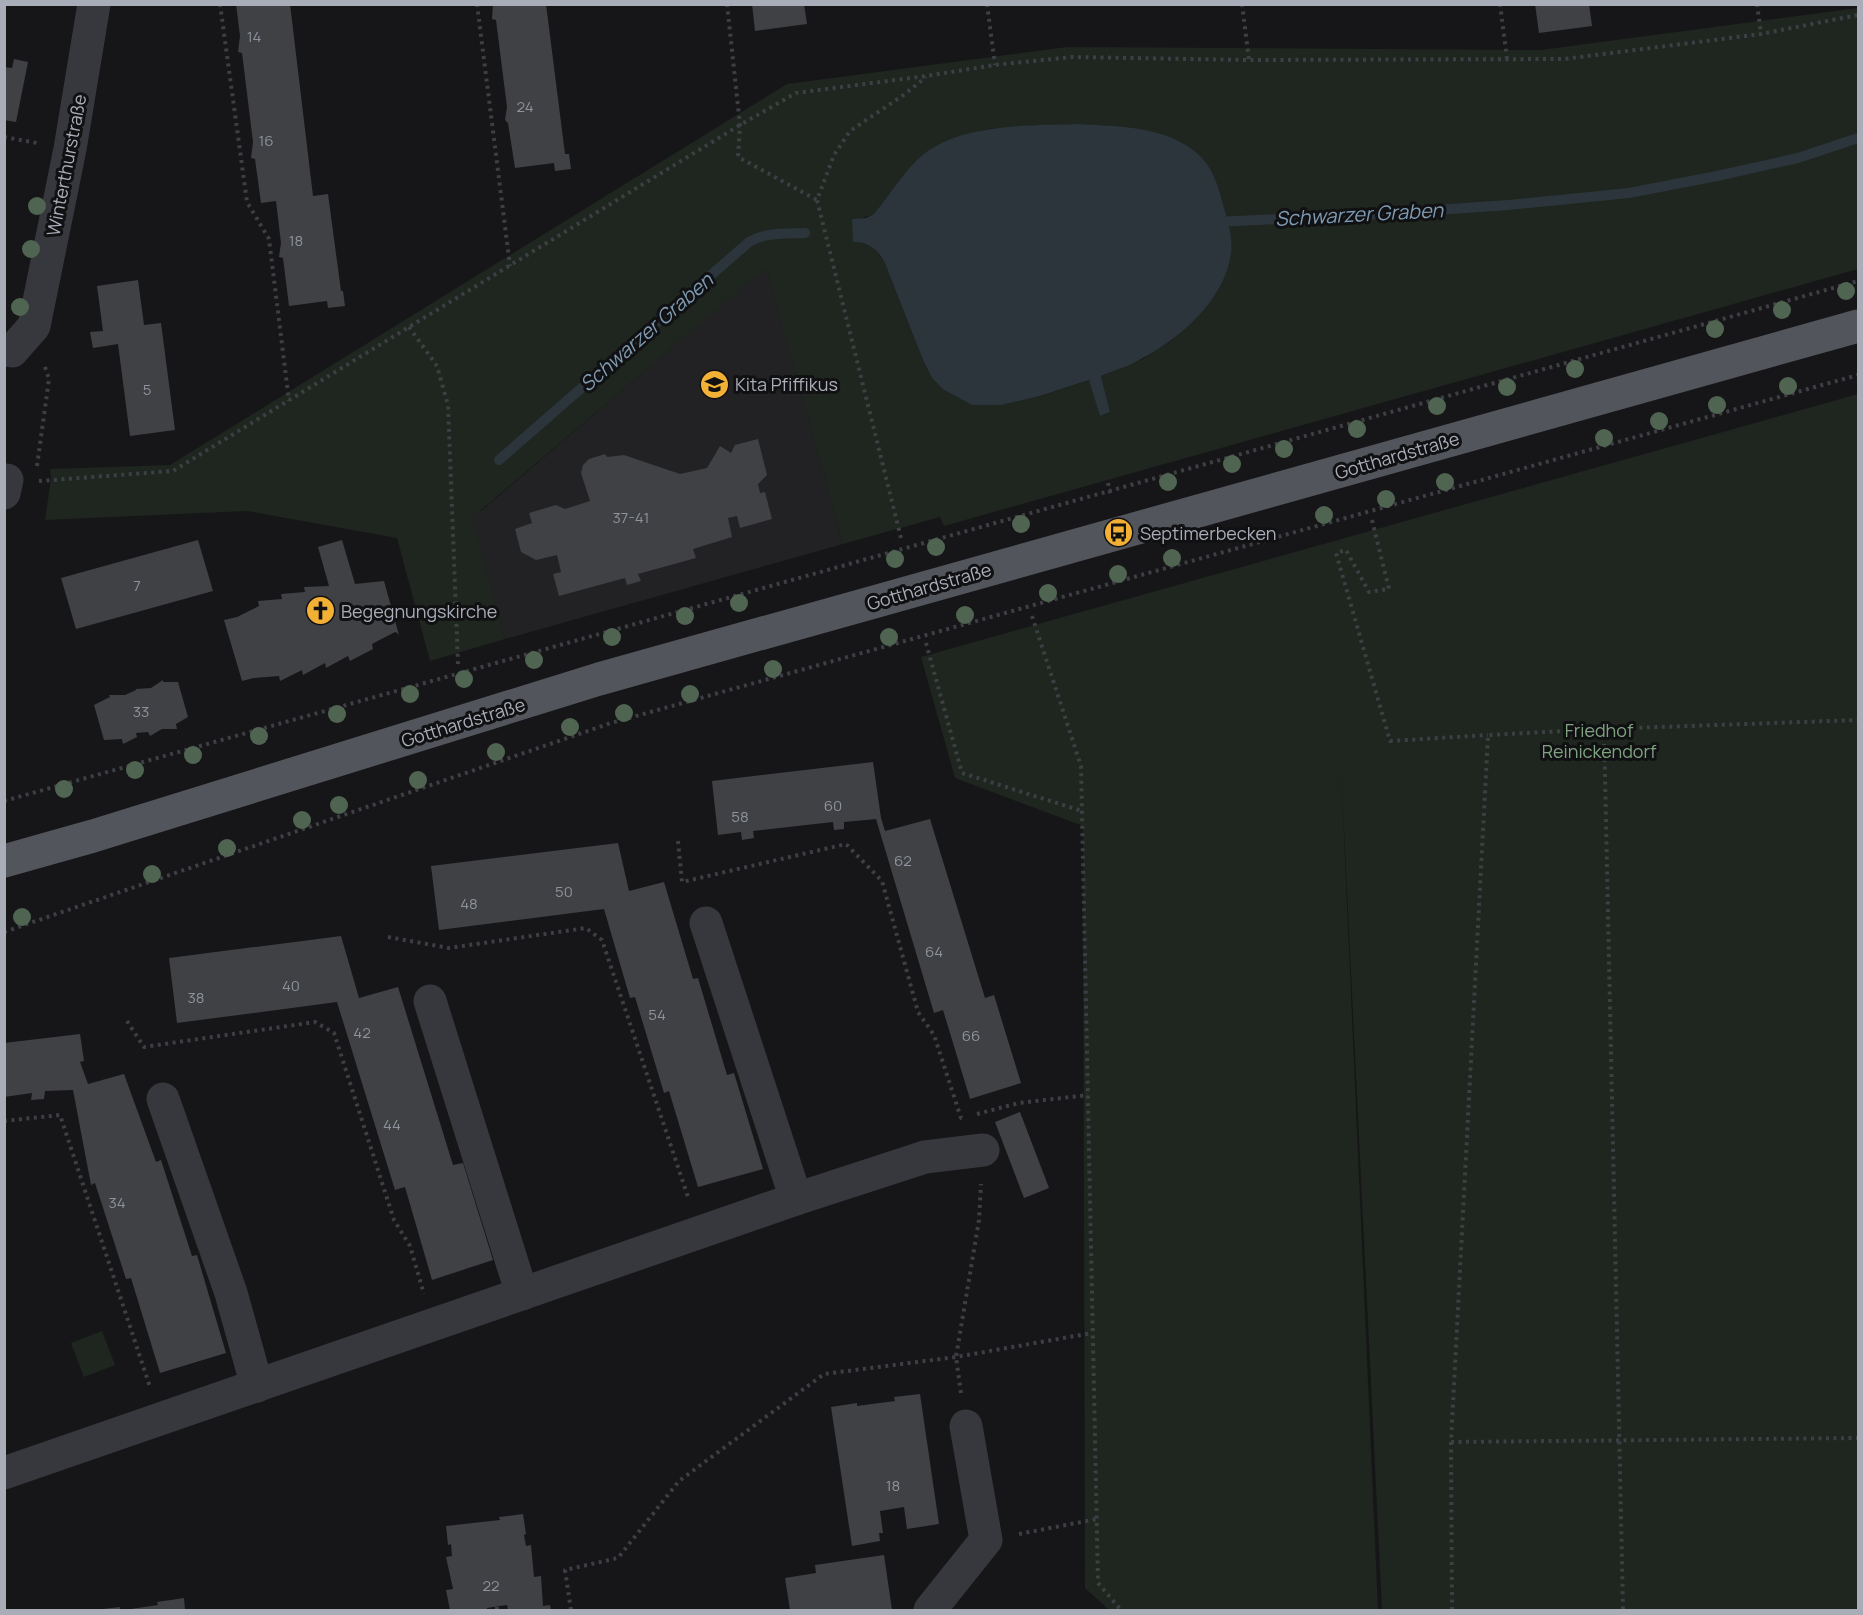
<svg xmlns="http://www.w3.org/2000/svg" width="1863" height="1615" font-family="Manrope,sans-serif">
<rect width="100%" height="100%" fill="#161618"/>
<path fill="#222225" d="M766 267 843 544 505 639 469 511H481Z"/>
<g fill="#1e261f" fill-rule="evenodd">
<path d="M1858 8V269L1776 292 944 526 940 517 843 544 766 268 480 511H470L505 639 430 661 397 538 247 511 45 520 51 479 50 469 170 465 787 84 1067 47 1541 50ZM1076 124C1115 126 1155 128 1189 148L1173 339 1143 359 1101 376 1110 412 1100 416 1090 380 1040 396 985 405H972L944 390 932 378 923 360 884 261 873 247 860 242 859 219 874 214 936 146 971 133 989 129Z"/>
<path d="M1858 394V1610H1382L1341 767 1378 1610H1109L1085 1588 1083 826 955 778 921 657Z"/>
<path d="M102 1331 115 1365 84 1377 71 1343Z"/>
</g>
<path fill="#2c353c" d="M1076 124C1117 126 1172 126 1202 158 1215 172 1219 190 1224 208 1228 222 1233 238 1231 253 1225 299 1182 337 1143 358 1130 366 1115 370 1101 376L1110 412 1100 416 1089 380 1040 396 1001 405H972L944 390 932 378 923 360 884 261C876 248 868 242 853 242L852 219 866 218 874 214C888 197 901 176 917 160 955 123 1026 126 1076 124Z"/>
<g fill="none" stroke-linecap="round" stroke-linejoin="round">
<g stroke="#2c353c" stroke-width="10">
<path d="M1216 222 1364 215 1508 205 1629 193 1717 176 1798 158 1858 138"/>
<path d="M499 460 749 242C765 232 787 234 805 233"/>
</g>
</g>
<g fill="#404145">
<path d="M236 4H290L313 196 328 194 341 291H343L345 306 328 308 327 301 289 306 283 258 279 257 281 243 276 201 261 203 255 159 251 158 253 142 242 53 238 52 240 36Z"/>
<path d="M493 4H546L565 154H569L571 169 555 171 554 163 515 168 508 123 505 120 507 107 496 20 492 19Z"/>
<path d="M752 4H804L807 24 755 31Z"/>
<path d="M1535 4H1589L1592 26 1539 33Z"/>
<path d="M14 59 28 62 16 122 4 120V67L12 68Z"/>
<path d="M138 280 144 325 161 323 175 430 130 436 118 344 93 348 90 332 103 331 97 286Z"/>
<path d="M758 439 767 475 758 484 760 493 765 492 772 519 740 528 737 516 728 518 732 537 693 549 696 558 638 574 641 581 627 585 625 578 559 596 553 574 561 572 557 555 536 560 521 552 515 529 532 523 529 513 556 505 565 509 590 501 581 473 583 465 589 459 605 454 607 457 624 455 680 474 707 468 720 446 731 453 735 445Z"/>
<path d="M198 540 213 591 76 629 61 578Z"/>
<path d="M342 540 355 584 384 581 399 635 396 632 393 633 372 644 373 649 350 661 348 656 326 668 325 663 303 675 302 670 280 681 279 676 254 678 242 681 224 620 237 617 259 606 258 601 282 599 281 594 305 592 304 587 329 586 318 547Z"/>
<path d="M163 680V682H178L188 717 176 724 177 729H162L150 736 148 732 136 733 137 737 123 744 122 739 104 740 94 705 110 697 109 695H125L136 690V689L151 688Z"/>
<path d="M873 762 881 818 885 831 930 819 985 998 994 995 1021 1083 970 1099 943 1010 934 1013 876 819 844 822V829L834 830 833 822 753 831 754 838 742 840 741 832 718 835 712 781Z"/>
<path d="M618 843 629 891 664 882 693 979 698 978 727 1075 734 1073 763 1169 698 1187 669 1091 664 1093 635 997 630 998 604 909 439 930 431 866Z"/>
<path d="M341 936 359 998 398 987 453 1165 463 1163 493 1260 432 1280 405 1187 395 1190 337 1002 177 1023 169 958Z"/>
<path d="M80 1034 84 1061 80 1062 88 1084 124 1074 156 1162 161 1160 192 1256 197 1255 226 1353 160 1373 131 1278 126 1279 95 1183 91 1185 73 1090 45 1091 44 1099 31 1100 32 1093 4 1097V1043Z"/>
<path d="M1020 1112 1049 1188 1024 1198 995 1122Z"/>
<path d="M920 1394 939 1524 907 1529 904 1507 880 1511 883 1533H879L880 1541 852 1546 831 1407 857 1403V1406L895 1401 894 1397Z"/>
<path d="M523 1514 526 1534 524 1535 526 1546 531 1545 534 1577 541 1576 543 1606 550 1605 551 1610H508L507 1605 487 1608V1610H450L446 1590 453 1589 446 1557 452 1556 451 1544 448 1545 446 1526 500 1520 499 1517Z"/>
<path d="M884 1555 892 1610H790L785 1578 816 1573 815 1565Z"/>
<path d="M184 1598 185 1610H131V1609L158 1605 157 1602Z"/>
<path d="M120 1607V1610H103V1609Z"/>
</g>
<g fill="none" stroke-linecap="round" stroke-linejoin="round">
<g stroke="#3d3f44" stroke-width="4" stroke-dasharray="3 4.5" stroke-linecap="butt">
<path d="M220 4 247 202 269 239 289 401"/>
<path d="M477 4 510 266"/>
<path d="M727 4 740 125 738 157 817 200"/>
<path d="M987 4 995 65"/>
<path d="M1242 4 1249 60"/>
<path d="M1500 4 1507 59"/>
<path d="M1757 4 1761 34"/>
<path d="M4 137 37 143"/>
<path d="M409 327 437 366 448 405 458 664"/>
<path d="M37 466 49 379 44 364"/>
<path d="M39 481 173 471 740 125 796 93 926 76 995 65 1072 57 1249 60 1564 59 1761 34 1858 15"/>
<path d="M1108 483 1111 497"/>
<path d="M1372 520 1389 589 1369 592 1346 550 1336 553 1390 741 1488 735"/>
<path d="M901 538 817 200 834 155 850 131 905 94 926 77"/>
<path d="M1032 616 1081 766 1098 1583 1121 1610"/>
<path d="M926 643 962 773 1082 811"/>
<path d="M1604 729 1623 1610"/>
<path d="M4 801 1858 281"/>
<path d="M678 841 682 882 846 844 882 881 918 1012 934 1035 961 1118H963"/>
<path d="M4 932 611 723 1858 375"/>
<path d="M388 937 449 948 586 928 602 940 689 1200"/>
<path d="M127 1021 144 1047 315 1022 334 1033 394 1220 410 1246 424 1294"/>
<path d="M977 1114 1019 1103 1088 1095"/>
<path d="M4 1121 60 1115 150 1387"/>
<path d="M961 1393 956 1357 979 1220 981 1184"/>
<path d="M1451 1442 1858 1438"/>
<path d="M1019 1534 1097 1519"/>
<path d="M497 1610V1607"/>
<path d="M571 1610 565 1570 618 1558 679 1481 824 1374 956 1357 1092 1333"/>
<path d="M1452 1610 1451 1442 1488 735 1604 729 1858 720"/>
</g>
<g stroke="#37383d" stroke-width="33">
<path d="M4 350 12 351 34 326 70 149 94 4"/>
<path d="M4 493 7 480"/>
<path d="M706 923 796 1199"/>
<path d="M430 1001 522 1294"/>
<path d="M163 1099 231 1293 257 1386"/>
<path d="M4 1473 796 1199 925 1157 983 1150"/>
<path d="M930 1610 986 1540 966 1426"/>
</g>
<path stroke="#53555c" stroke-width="33" d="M4 861 93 836 599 679 1858 326"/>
</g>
<g fill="#506452">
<circle cx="37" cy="206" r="9"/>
<circle cx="31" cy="249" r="9"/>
<circle cx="1846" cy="291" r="9"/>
<circle cx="20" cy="307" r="9"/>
<circle cx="1782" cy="310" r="9"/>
<circle cx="1715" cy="329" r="9"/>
<circle cx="1575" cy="369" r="9"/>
<circle cx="1788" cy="386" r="9"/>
<circle cx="1507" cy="387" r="9"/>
<circle cx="1717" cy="405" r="9"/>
<circle cx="1437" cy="406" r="9"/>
<circle cx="1659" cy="421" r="9"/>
<circle cx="1357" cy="429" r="9"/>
<circle cx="1604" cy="438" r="9"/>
<circle cx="1284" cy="449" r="9"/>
<circle cx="1232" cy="464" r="9"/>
<circle cx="1168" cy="482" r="9"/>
<circle cx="1445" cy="482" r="9"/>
<circle cx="1386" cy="499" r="9"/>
<circle cx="1324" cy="515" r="9"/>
<circle cx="1021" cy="524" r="9"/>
<circle cx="936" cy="547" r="9"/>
<circle cx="1172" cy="558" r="9"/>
<circle cx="895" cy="559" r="9"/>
<circle cx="1118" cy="574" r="9"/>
<circle cx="1048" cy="593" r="9"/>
<circle cx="739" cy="603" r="9"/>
<circle cx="965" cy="615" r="9"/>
<circle cx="685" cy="616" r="9"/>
<circle cx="612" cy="637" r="9"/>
<circle cx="889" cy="637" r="9"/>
<circle cx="534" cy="660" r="9"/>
<circle cx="773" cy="669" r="9"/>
<circle cx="464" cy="679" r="9"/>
<circle cx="410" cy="694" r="9"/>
<circle cx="690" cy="694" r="9"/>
<circle cx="624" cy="713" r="9"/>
<circle cx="337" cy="714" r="9"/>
<circle cx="570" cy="727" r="9"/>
<circle cx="259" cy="736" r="9"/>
<circle cx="496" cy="752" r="9"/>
<circle cx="193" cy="755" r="9"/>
<circle cx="135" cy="770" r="9"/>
<circle cx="418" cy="780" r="9"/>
<circle cx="64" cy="789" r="9"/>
<circle cx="339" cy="805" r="9"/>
<circle cx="302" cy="820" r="9"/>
<circle cx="227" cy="848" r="9"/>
<circle cx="152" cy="874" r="9"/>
<circle cx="22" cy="917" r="9"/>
</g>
<defs>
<symbol id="school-disc" viewBox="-11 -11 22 22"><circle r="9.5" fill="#f2b134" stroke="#111113"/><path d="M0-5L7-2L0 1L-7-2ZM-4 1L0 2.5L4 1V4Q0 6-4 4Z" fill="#111"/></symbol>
<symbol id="bus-disc" viewBox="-11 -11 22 22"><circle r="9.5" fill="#f2b134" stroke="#111113"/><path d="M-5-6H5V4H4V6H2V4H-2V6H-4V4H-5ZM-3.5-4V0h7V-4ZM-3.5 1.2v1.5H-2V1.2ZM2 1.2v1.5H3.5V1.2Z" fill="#111"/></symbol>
<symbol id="church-disc" viewBox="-11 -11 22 22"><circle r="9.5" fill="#f2b134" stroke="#111113"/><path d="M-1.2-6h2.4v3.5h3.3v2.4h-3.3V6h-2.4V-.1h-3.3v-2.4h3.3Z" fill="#111"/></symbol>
</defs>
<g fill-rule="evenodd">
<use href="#school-disc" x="698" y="368" width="33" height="33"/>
<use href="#bus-disc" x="1102" y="516" width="33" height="33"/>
<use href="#church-disc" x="304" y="594" width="33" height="33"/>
</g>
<g text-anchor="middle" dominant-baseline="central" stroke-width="6" stroke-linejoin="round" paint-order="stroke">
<g font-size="15" fill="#8e929b">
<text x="254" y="36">14</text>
<text x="525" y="106">24</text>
<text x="266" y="140">16</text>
<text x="296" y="240">18</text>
<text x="147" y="389">5</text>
<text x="631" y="517">37-41</text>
<text x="137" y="585">7</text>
<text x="141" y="711">33</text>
<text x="833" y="805">60</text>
<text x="740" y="816">58</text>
<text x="903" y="860">62</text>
<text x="564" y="891">50</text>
<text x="469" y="903">48</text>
<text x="934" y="951">64</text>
<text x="291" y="985">40</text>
<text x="196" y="997">38</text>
<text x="657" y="1014">54</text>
<text x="362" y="1032">42</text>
<text x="971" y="1035">66</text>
<text x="392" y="1124">44</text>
<text x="117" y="1202">34</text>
<text x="893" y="1485">18</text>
<text x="491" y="1585">22</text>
</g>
<g font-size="18" fill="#a8adb8" stroke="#111113">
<text transform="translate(66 165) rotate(-79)">Winterthurstraße</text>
<text transform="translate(1397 455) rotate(-16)">Gotthardstraße</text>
<text transform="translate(929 586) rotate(-16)">Gotthardstraße</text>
<text transform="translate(463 722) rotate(-17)">Gotthardstraße</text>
</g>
<g font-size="18" fill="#a8adb8" stroke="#111113" text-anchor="start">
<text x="735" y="384">Kita Pfiffikus</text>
<text x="1140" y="533">Septimerbecken</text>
<text x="341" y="611">Begegnungskirche</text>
</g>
<g font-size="18" fill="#7fa381" stroke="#111113">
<text x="1599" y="730">Friedhof<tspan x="1599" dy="21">Reinickendorf</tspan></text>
</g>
<g font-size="20" font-style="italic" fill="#7f9bb3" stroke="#111113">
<text transform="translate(1359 214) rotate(-3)">Schwarzer Graben</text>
<text transform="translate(646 332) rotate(-41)">Schwarzer Graben</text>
</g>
</g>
<rect width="1863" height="1615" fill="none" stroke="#a8adb8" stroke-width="12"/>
</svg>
